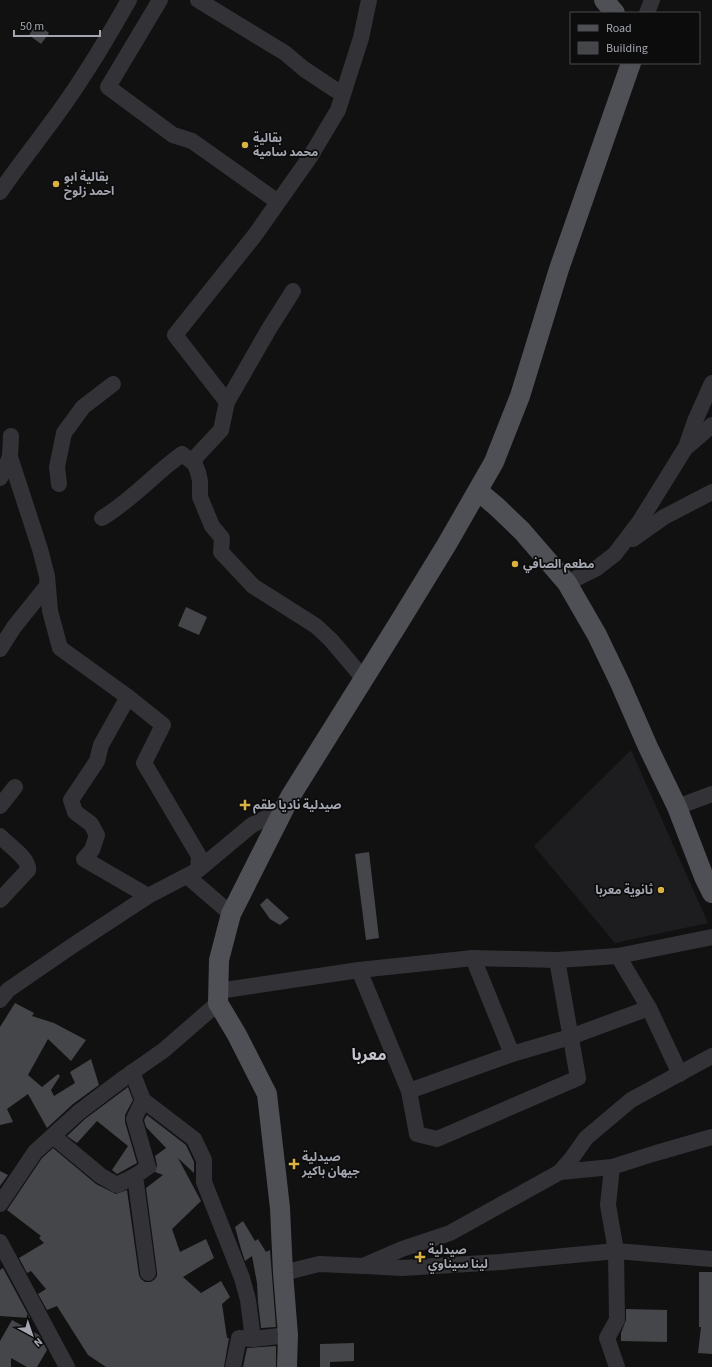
<svg xmlns="http://www.w3.org/2000/svg" width="712" height="1367" font-family="'Source Sans 3','Noto Sans Arabic',sans-serif">
<rect width="100%" height="100%" fill="#111112"/>
<path fill="#1d1d1f" d="M631 750 708 923 615 943 534 846Z"/>
<g fill="#45464a">
<path d="M37 24 49 33 41 44 29 35Z"/>
<path d="M186 607 207 617 199 635 178 626Z"/>
<path d="M369 852 379 938 366 940 355 854Z"/>
<path d="M267 898 289 918 280 925 270 919 260 905Z"/>
<path d="M15 1003 34 1013 32 1016 54 1023 86 1040 71 1061 48 1039 28 1075 42 1087 58 1074 60 1076 51 1090 54 1096 75 1083 70 1072 91 1059 99 1085 73 1104 47 1128 28 1094 7 1109 13 1122 0 1125V1027Z"/>
<path d="M128 1087 133 1100 125 1115V1122L137 1163 117 1174 112 1170 128 1146 97 1121 77 1143 67 1136 85 1119Z"/>
<path d="M147 1115 186 1145 194 1162V1173L178 1158 201 1201 172 1229 180 1252 206 1239 214 1258 183 1277 201 1293 221 1281 230 1297 222 1304 227 1338H229L224 1367H106L88 1355 57 1306 47 1310 38 1294 46 1289 31 1271 27 1273 19 1258 44 1243 39 1238 41 1236 7 1210 42 1158 53 1148 96 1184 116 1194 127 1190 139 1275 141 1279 145 1282H150L154 1280 157 1276V1272L146 1188 163 1175 155 1172 157 1165 155 1156 166 1148 146 1127 144 1120Z"/>
<path d="M0 1171 8 1175 0 1186Z"/>
<path d="M243 1221 255 1241 258 1239 266 1252 270 1250 276 1327 261 1328 258 1302 257 1283 252 1256 245 1261 241 1249 235 1227Z"/>
<path d="M3 1268 30 1318 0 1316V1270Z"/>
<path d="M699 1272H712V1354L698 1353 701 1327H699Z"/>
<path d="M626 1309 667 1310V1342L621 1341V1333L626 1320Z"/>
<path d="M12 1320 39 1335 47 1350 37 1367H27L11 1358V1367H0V1341Z"/>
<path d="M354 1343V1361L330 1362V1367H320V1344Z"/>
<path d="M276 1346V1367H243L247 1348Z"/>
</g>
<g fill="none" stroke-linecap="round" stroke-linejoin="round">
<g stroke="#333337" stroke-width="16">
<path d="M160 0 108 87 173 135 192 141 278 202"/>
<path d="M198 0 285 53 304 69 334 89 342 93"/>
<path d="M647 13 652 0"/>
<path d="M0 192C26 154 57 118 82 78 99 53 114 26 129 0"/>
<path d="M227 402 269 329 293 291"/>
<path d="M11 436 10 457 40 549 47 576 50 611 60 648 128 697 163 725 144 763 199 856 198 870"/>
<path d="M688 446 712 425"/>
<path d="M0 478 10 457"/>
<path d="M59 484 57 467 64 433 83 407 113 384"/>
<path d="M102 518C132 500 154 474 182 454L195 464"/>
<path d="M633 539 664 517 712 492"/>
<path d="M567 583 597 568 615 554 640 521 686 447 695 421 712 383"/>
<path d="M0 649 14 627 47 586"/>
<path d="M364 679 331 640 316 626 253 586 221 552 222 538 212 526 200 497V481L198 472 193 460 221 430 227 402 175 335 255 235 310 157 338 110 361 38 369 0"/>
<path d="M128 697 101 745 97 761 71 800 75 812 91 824 97 835 92 850 84 859 148 896"/>
<path d="M0 806 15 787"/>
<path d="M677 807 712 794"/>
<path d="M0 836C7 844 30 859 28 870L0 900"/>
<path d="M187 876 231 914"/>
<path d="M618 956 649 1008 680 1074"/>
<path d="M473 958 512 1054 570 1037 649 1008"/>
<path d="M359 970 409 1091 417 1134 437 1139 578 1078 557 960"/>
<path d="M218 991 359 970 473 958 557 960 618 956 712 937"/>
<path d="M0 1000 8 990 72 946 148 896 198 870 252 825 284 809"/>
<path d="M132 1072 143 1100 134 1119 148 1167 135 1176 148 1273"/>
<path d="M409 1091 512 1054"/>
<path d="M143 1100 194 1139 204 1160V1182L242 1278 248 1300 253 1339"/>
<path d="M53 1136 101 1176 117 1185 135 1176"/>
<path d="M612 1167 608 1205 616 1251 617 1320 607 1338 617 1367"/>
<path d="M560 1172 612 1167 656 1153 712 1137"/>
<path d="M0 1204 35 1152 79 1112 124 1078 164 1050 218 1003"/>
<path d="M0 1242 67 1367"/>
<path d="M367 1266 402 1268 501 1262 616 1251 712 1259"/>
<path d="M283 1273 319 1264 363 1266 402 1249 450 1233 560 1172 572 1158 586 1138 631 1100 712 1056"/>
<path d="M233 1367 239 1338 253 1339 288 1335"/>
</g>
<g stroke="#4f5056" stroke-width="20">
<path d="M604 0 615 13"/>
<path d="M478 491 497 507 522 531 567 583 597 635 620 683 648 747 677 807 704 877 712 893"/>
<path d="M287 1367 288 1335 283 1273 280 1208 267 1094 237 1035 218 1003 219 960 231 914 290 797 398 624 447 544 494 462 520 396 559 269 631 63"/>
</g>
</g>
<g fill="#dab242" stroke="#0c0c0d" stroke-width="1.5">
<circle cx="245" cy="145" r="4"/>
<circle cx="56" cy="184" r="4"/>
<circle cx="515" cy="564" r="4"/>
<path d="M243 799h4v4h4v4h-4v4h-4v-4h-4v-4h4z"/>
<circle cx="661" cy="890" r="4"/>
<path d="M292 1158h4v4h4v4h-4v4h-4v-4h-4v-4h4z"/>
<path d="M418 1251h4v4h4v4h-4v4h-4v-4h-4v-4h4z"/>
</g>
<g text-anchor="middle" dominant-baseline="central" stroke-width="3.5" stroke-linejoin="round" paint-order="stroke">
<g font-size="12" font-weight="bold" fill="#a4a7b1" stroke="#0c0c0d" text-anchor="start">
<text x="253" y="138">بقالية<tspan x="253" dy="14">محمد سامية</tspan></text>
<text x="64" y="177">بقالية ابو<tspan x="64" dy="14">احمد زلوخ</tspan></text>
<text x="523" y="564">مطعم الصافي</text>
<text x="253" y="805">صيدلية ناديا طقم</text>
<text x="653" y="890" text-anchor="end">ثانوية معربا</text>
<text x="302" y="1157">صيدلية<tspan x="302" dy="14">جيهان باكير</tspan></text>
<text x="428" y="1250">صيدلية<tspan x="428" dy="14">لينا سيناوي</tspan></text>
</g>
<g font-size="16" font-weight="bold" fill="#c5c6ce" stroke="#0c0c0d">
<text x="369" y="1055">معربا</text>
</g>
</g>
<rect x="570" y="12" width="130" height="52" fill="#0c0c0d" stroke="#494a4f"/>
<rect x="578" y="25" width="20" height="6" fill="#4f5056" stroke="#494a4f"/>
<text x="606" y="32" font-size="12" fill="#a4a7b1">Road</text>
<rect x="578" y="42" width="20" height="12" fill="#45464a" stroke="#494a4f"/>
<text x="606" y="52" font-size="12" fill="#a4a7b1">Building</text>
<g transform="translate(32 1335) rotate(140)" stroke="#0c0c0d" stroke-width="3" paint-order="stroke">
<path d="M0-3L7 15L0 10L-7 15Z" fill="#a4a7b1"/>
<text y="-6" font-size="11" font-weight="bold" text-anchor="middle" fill="#a4a7b1">N</text>
</g>
<path d="M14 30v6h86v-6" fill="none" stroke="#a4a7b1" stroke-width="2"/>
<text x="20" y="30" font-size="12" fill="#a4a7b1" stroke="#0c0c0d" stroke-width="3" paint-order="stroke">50 m</text>
</svg>
